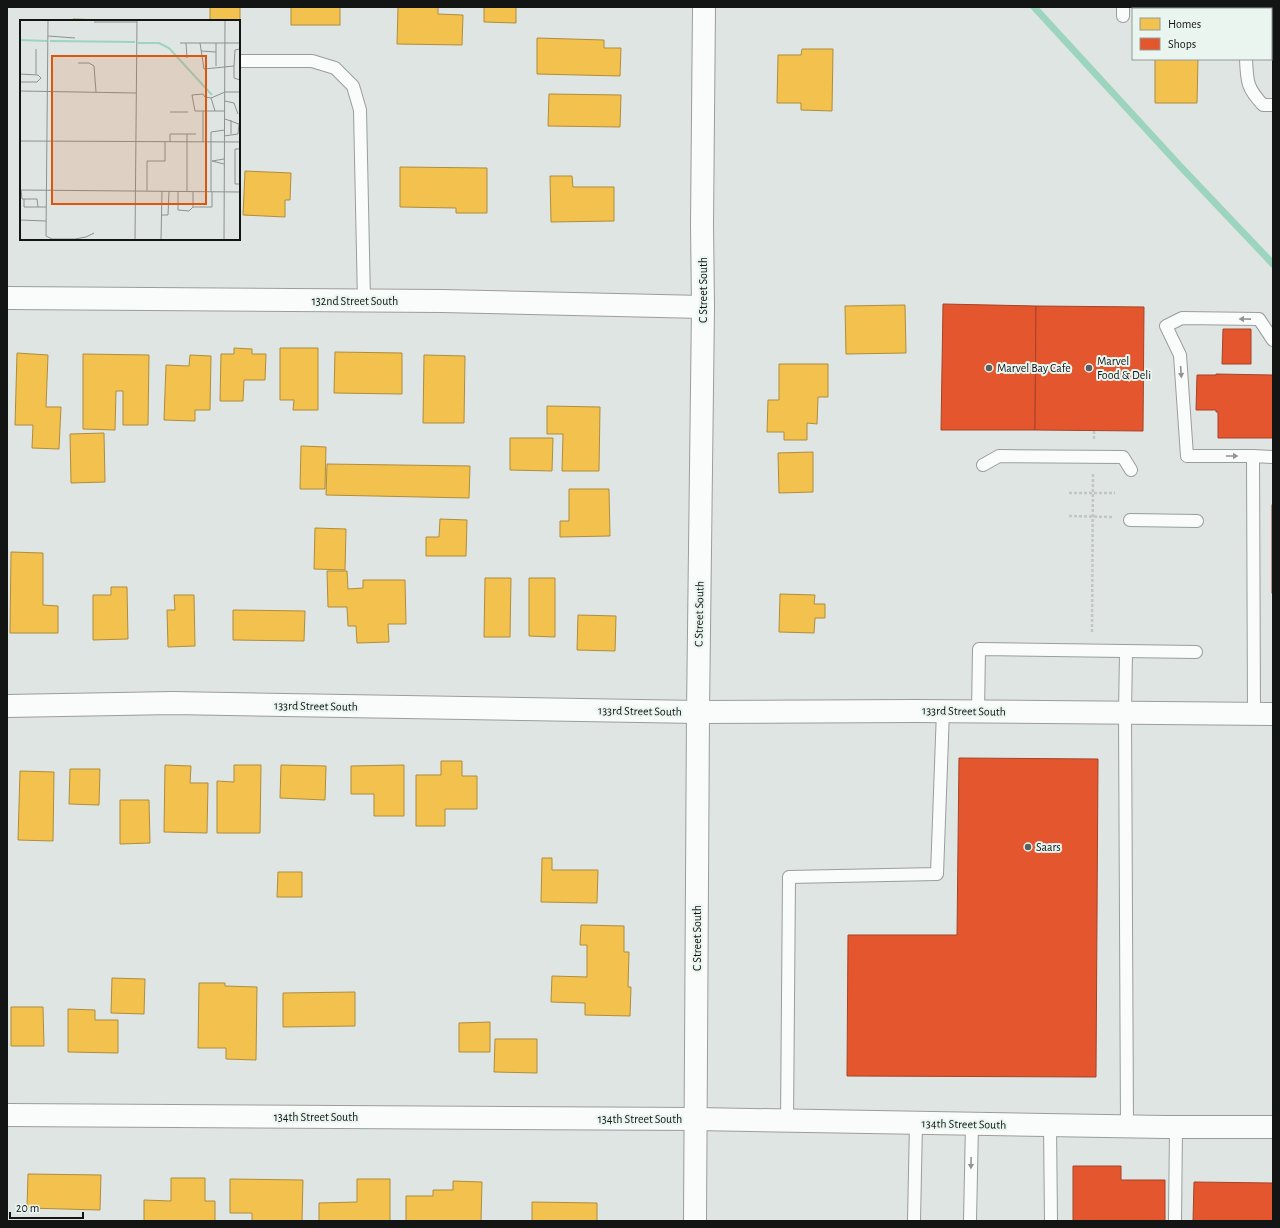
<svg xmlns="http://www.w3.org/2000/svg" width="1280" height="1228" font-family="'Alegreya Sans',sans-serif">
<rect width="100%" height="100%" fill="#dfe5e2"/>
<g fill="#f2c14e" stroke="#af8d3d">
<path d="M210 7H240V22L239 21H210Z"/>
<rect x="291" y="7" width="49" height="18"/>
<path d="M398 7H438V14L463 15 462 45 397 44Z"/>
<path d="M484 7H516V23L484 22Z"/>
<path d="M73 19 106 20V21H73Z"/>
<path d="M537 38 604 40V48H621L620 76 537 74Z"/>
<path d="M802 49H833L832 111 801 110V103H777L778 55H801Z"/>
<path d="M1155 59H1198L1197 103H1155Z"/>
<path d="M549 94 621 95 620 127 548 126Z"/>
<path d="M400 167 487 168V213H456V208L400 207Z"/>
<path d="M245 171 291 173 290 200H285V217L243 215Z"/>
<path d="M550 176H572L573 187H614V221L551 222Z"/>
<path d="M905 305 906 353 846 354 845 306Z"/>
<path d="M234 348 252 349V354H266L265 380H244L243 401H220L221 354H234Z"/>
<path d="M280 348H318V410H293L294 400H280Z"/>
<path d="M335 352 402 353V394L334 393Z"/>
<path d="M17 353 48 355 46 407H61L59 449 32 448 33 425H15Z"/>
<path d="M83 354 149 355 148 425H123V391H116L115 430 83 429Z"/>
<path d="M190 355 211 356 210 410H195V421L164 420 166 365 189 366Z"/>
<path d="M424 355 465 356 464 423H423Z"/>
<path d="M779 364H828V397H818L817 424 807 423V440H784V432H767L768 400H779Z"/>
<path d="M547 406 600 407 599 471H562L563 434H547Z"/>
<path d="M104 433 105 482 71 483 70 434Z"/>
<path d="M510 438H553L552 471 510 470Z"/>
<path d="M301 446 326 447 325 489H300Z"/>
<path d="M813 452V492L779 493 778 453Z"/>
<path d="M327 464 470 466 469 498 326 495Z"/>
<path d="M569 489H609L610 536 560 537V521H569Z"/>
<path d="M440 519 467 520 466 556H426V537H439Z"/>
<path d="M315 528 346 529 345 570 314 569Z"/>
<path d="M11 552 43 553V605L58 606V633H10Z"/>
<path d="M327 571H347L348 589 363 588V580H405L406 624H388L389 642 357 643 356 626H348L347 607H328Z"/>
<path d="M485 578H511L510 637H484Z"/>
<path d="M529 578H555V637L529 636Z"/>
<path d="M111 587H127L128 639 93 640V595H111Z"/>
<path d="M780 594 815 595 814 604H825V618H815L814 633 779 632Z"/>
<path d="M174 595H194L195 646 168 647 167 610H175Z"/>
<path d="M233 610 305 611 304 641 233 640Z"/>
<path d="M578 615 616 616 615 651 577 650Z"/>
<path d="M441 761H462V776H477V809H445V826H416V775H441Z"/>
<path d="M165 765 191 766 190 783H208L207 833 164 832Z"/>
<path d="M234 765H261L260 833H217V781L234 782Z"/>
<path d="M281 765 326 766 325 800 280 798Z"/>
<path d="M404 765V816H374V794H351V766Z"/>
<path d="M70 769H100L99 805 69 804Z"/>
<path d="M20 771 54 772 53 841 18 840Z"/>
<path d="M120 800H149L150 843 120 844Z"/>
<path d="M542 858H552V870H598L597 903 541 902Z"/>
<path d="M278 872H302V897H277Z"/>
<path d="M581 925 624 926V952H629L628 987H631L630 1016 585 1015V1003L551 1002 552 976 587 977V945H580Z"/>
<path d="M112 978 145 979 144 1014 111 1013Z"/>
<path d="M199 983H225V986L257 987 256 1060 226 1059V1048H198Z"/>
<path d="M355 992V1026L283 1027V993Z"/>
<path d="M11 1007H43L44 1046H11Z"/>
<path d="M68 1009 95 1010V1020H118V1053L68 1052Z"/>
<path d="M490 1022V1052H459V1023Z"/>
<path d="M495 1039H537V1073L494 1072Z"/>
<path d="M28 1174 101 1175 100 1210 27 1208Z"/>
<path d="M171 1178H205V1201H215V1221H144V1200L171 1201Z"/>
<path d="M230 1179 303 1180 302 1221H252V1213H230Z"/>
<path d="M357 1179H390V1221H319V1203L357 1202Z"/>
<path d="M453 1181 482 1182 481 1221H406V1196H433V1190H453Z"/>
<path d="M532 1202 597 1203V1221H532Z"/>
</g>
<g fill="#e4572e" stroke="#a54326">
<path d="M943 304 1036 306 1035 430H941Z"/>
<path d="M1036 306 1144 307 1143 431 1035 430Z"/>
<path d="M1223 329H1251V364H1222Z"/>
<path d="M1216 374 1273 375V438H1218V412H1216V410H1196L1197 375H1216Z"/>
<rect x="1272" y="505" width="1" height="88"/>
<path d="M959 758 1098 759 1096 1077 847 1076 848 935H957Z"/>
<path d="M1073 1166H1121V1180H1165V1221H1073Z"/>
<path d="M1194 1182 1273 1183V1221H1193Z"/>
</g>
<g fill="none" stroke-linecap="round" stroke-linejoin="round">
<path stroke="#9cd4be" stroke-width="7" d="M1034 7 1180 166 1273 264"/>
<defs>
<g id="lane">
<path d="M1123 7V16"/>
<path d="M1243 7V9"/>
<path d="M1246 59C1247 82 1247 88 1263 105H1273"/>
<path d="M239 61H312L335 68 353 86 360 110 364 301"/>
<path d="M1253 456H1187L1180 355 1166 326 1182 318 1259 319 1273 340"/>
<path d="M983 465 999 456 1123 457 1131 470"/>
<path d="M1130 520 1197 521"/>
<path d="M1126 652 1125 713 1127 1127"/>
<path d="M978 712 979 649 1196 652"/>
<path d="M1254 714 1253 456 1273 457"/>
<path d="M787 1121 789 877 937 874 943 711"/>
<path d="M1050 1125 1051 1221"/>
<path d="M914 1221 916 1123"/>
<path d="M970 1221 972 1124"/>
<path d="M1175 1221 1176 1127"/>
</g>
<g id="street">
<path d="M7 298 442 301 703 307"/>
<path d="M7 706 173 703 698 712 915 711 1273 714"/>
<path d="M7 1115 696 1119 1165 1127H1273"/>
</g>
<path id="secondary" d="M695 1221 698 712 703 307 702 224 704 7"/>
</defs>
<use href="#lane" stroke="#999e9c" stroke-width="14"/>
<use href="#street" stroke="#999e9c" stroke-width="24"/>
<use href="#secondary" stroke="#999e9c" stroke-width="24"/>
<g stroke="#c3c5c5" stroke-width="2.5" stroke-dasharray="3 2" stroke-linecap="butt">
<path d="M1094 439V430"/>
<path d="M1069 493H1115"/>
<path d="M1069 516 1112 517"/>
<path d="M1092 632 1093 474"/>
</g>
<use href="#lane" stroke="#fafbfb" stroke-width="12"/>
<use href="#street" stroke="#fafbfb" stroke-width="22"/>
<use href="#secondary" stroke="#fafbfb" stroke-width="22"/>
</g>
<defs><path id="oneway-solid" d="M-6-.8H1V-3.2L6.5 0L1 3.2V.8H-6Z"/></defs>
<g fill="#929493">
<use href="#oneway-solid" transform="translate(1245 319) rotate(-179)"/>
<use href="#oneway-solid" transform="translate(1181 372) rotate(86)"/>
<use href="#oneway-solid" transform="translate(1232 456)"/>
<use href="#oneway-solid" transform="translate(971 1163) rotate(91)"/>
</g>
<g fill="#5a5e5c" stroke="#eaf5f0" stroke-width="1.5">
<circle cx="989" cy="368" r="4"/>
<circle cx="1089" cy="368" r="4"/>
<circle cx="1028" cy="847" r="4"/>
</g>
<g text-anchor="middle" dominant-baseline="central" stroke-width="4" stroke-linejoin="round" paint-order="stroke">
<g font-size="12" fill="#121514" stroke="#eaf5f0">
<text transform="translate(703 290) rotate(-90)">C Street South</text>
<text x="355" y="301">132nd Street South</text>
<text transform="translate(699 614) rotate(-89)">C Street South</text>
<text transform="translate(316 706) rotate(1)">133rd Street South</text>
<text transform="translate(640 711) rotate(1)">133rd Street South</text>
<text transform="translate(964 711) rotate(1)">133rd Street South</text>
<text transform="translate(697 938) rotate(-90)">C Street South</text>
<text x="316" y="1117">134th Street South</text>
<text x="640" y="1119">134th Street South</text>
<text transform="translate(964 1124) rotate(1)">134th Street South</text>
</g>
<g font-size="12" fill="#121514" stroke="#eaf5f0" text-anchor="start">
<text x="1097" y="361">Marvel<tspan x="1097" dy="14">Food &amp; Deli</tspan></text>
<text x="997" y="368">Marvel Bay Cafe</text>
<text x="1036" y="847">Saars</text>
</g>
</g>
<g transform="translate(20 20)">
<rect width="220" height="220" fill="#dfe5e2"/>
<path fill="none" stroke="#9cd4be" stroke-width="2" d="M0 20 27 21M30 21 115 22M118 23H139L149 28 192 75"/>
<path fill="none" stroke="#8d9290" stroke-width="1" d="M28 0 26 216 32 219H55L66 217 74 213M74 2H117M28 16 55 18M160 23H205M166 23 167 38M180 23 184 49 214 46M196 23V46M205 23H220M16 29V54M220 29 215 30 214 46V58L220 60M181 31 196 32M58 43H69L74 46 76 72M0 54 18 55 21 58 17 62H0M0 71 116 73M205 81 214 83 218 94M183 91H175L172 75 183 74 185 77 191 78M195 91 191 78 205 72H220M150 92H168M167 114V171M211 114V100M204 116 218 114 219 104 205 99M0 121 220 122M150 122V114H176M183 122V91H205M220 129H215V164H220M204 144 192 141 204 139M0 170 220 172M1 170 2 179H17L18 187H26M127 171V141H145V122M158 171V190L169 191 173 187V172M191 172V112L205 110M4 179V187H18M173 187H192V172M142 195H148L149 171M0 200 26 201M115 220 117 0M141 220 142 171M204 220 205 0"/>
<path fill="#dd560c" fill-opacity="0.15" stroke="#dd560c" stroke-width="2" d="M32 36H186V184H32Z"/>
<rect width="220" height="220" fill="none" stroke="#121514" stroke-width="2"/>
</g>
<rect width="1280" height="1228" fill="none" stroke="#121514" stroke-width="16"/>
<rect x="1132" y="8" width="140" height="52" fill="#eaf5f0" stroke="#949b98"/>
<rect x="1140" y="18" width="20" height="12" fill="#f2c14e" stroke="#949b98"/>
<text x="1168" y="28" font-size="12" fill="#121514">Homes</text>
<rect x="1140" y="38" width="20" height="12" fill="#e4572e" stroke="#949b98"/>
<text x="1168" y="48" font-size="12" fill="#121514">Shops</text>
<path d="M10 1212v6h73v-6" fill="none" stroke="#121514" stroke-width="2"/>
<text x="16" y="1212" font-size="12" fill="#121514" stroke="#eaf5f0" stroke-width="3" paint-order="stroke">20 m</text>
</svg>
